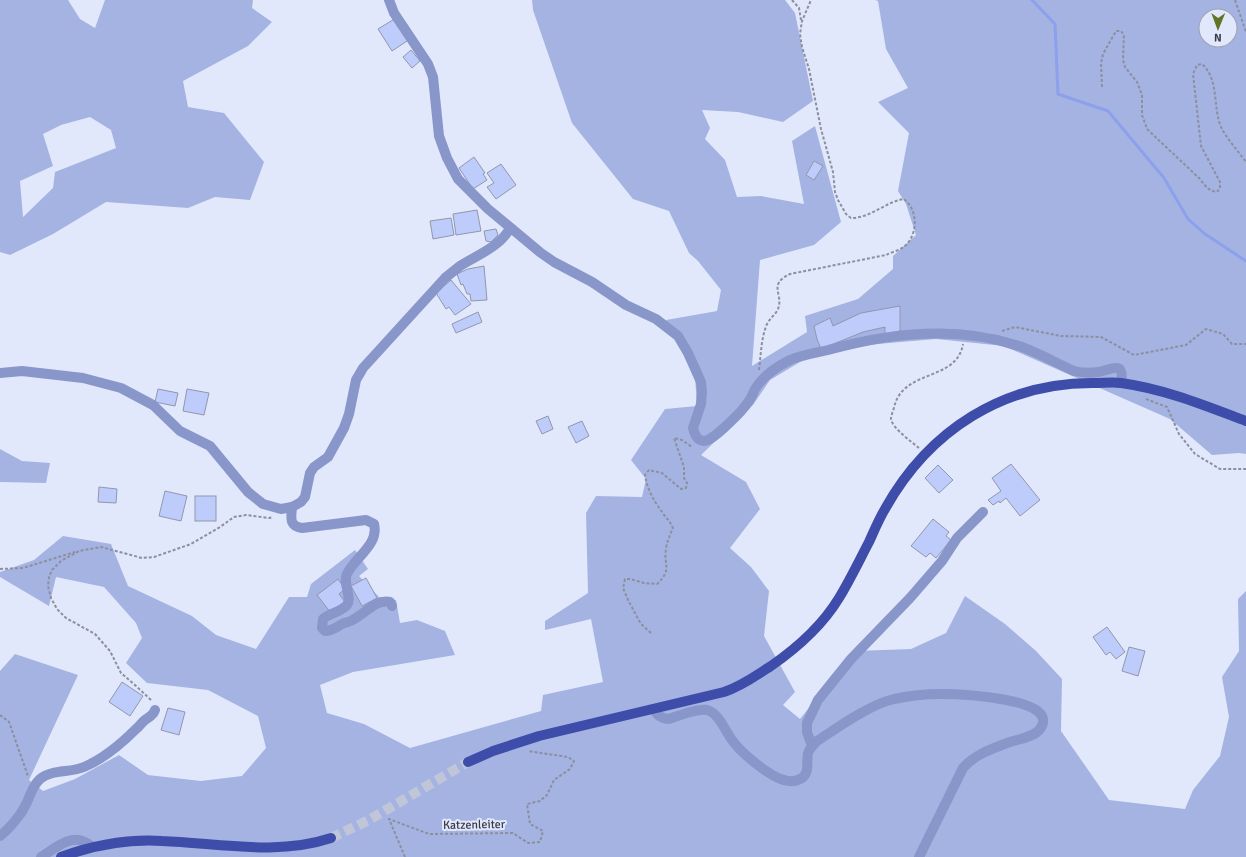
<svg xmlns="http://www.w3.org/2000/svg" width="1246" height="857" font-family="Signika,sans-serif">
<rect width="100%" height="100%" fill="#e2e8fb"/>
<g fill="#a5b3e2" fill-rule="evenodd">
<path d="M0 0H68L80 19 95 28 105 0H253L252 8 272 22 248 46 183 81 188 107 224 113 264 162 250 200 215 197 188 208 106 202 53 234 10 255 0 252ZM90 117 111 130 116 148 55 172 53 188 23 217 20 181 53 166 43 134 61 125Z"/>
<path d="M532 0H785L795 13 813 101 783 122 738 112 702 110 710 128 705 139 725 160 737 197 761 196 804 204 792 141 815 126 841 222 814 245 760 260 752 366 807 332 805 316 858 299 893 269V256L916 235 906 204 898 191 909 133 878 102 908 88 886 49 878 1 875 0H1246V454L1239 453 1212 455 1170 419 1004 346 936 339 866 345 805 359 770 380 753 405 701 455 746 482 760 509 730 548 751 567 769 591 764 636 795 692 783 705 800 719 855 651 911 649 946 633 965 596 1005 624 1036 651 1062 679 1061 731 1109 800 1185 809 1193 790 1220 756 1229 717 1222 677 1239 651 1238 599 1246 591V857H0V671L15 654 78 675 29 780 43 791 75 779 119 755 148 775 201 781 242 776 266 748 258 716 208 690 147 683 126 663 142 638 136 623 104 587 56 577 49 606 0 577V572L34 560 63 536 111 544 128 586 192 616 216 635 256 649 289 597H307L311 584 355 550 368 569 359 576 379 597 396 600 400 623 417 620 445 631 455 655 353 672 320 685 327 713 364 724 410 748 541 711 543 695 603 682 591 619 545 630V621L588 593 586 513 596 496 642 497 646 479 631 460 665 409 697 406 695 377 679 341 666 320 717 311 721 290 698 261 689 253 669 211 633 199 572 123 533 10ZM1206 16H1230V40H1206Z"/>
<path d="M0 449 22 461 50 463 46 483 0 482Z"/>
</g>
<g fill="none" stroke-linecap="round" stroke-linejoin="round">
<path stroke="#8ca0ec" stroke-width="3" d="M1032 0 1055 24 1058 94 1108 111 1164 178 1188 219 1205 234 1246 261"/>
</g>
<g fill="#beccfb" stroke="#9097ad">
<path d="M396 18 410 39 392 51 378 29Z"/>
<path d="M411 50 420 61 412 68 403 57Z"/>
<path d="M474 157 485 173 483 174 487 180 473 189 459 168Z"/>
<path d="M814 161 823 166 814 180 806 175Z"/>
<path d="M501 164 516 185 496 199 487 187 494 183 487 173Z"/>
<path d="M477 210 481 231 456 235 453 214Z"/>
<path d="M451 218 454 235 433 239 430 221Z"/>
<path d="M496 229 498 235 491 242 486 241 484 231Z"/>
<path d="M484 266 487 300 471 301 470 294H467L463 284 461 285 457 274 468 269Z"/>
<path d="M451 280 471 304 455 315 449 307 446 309 436 293Z"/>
<path d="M900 306V331L885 334V327L863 332 821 349 817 339 814 326 830 318 833 326 861 313Z"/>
<path d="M478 312 482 322 456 333 452 324Z"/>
<path d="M158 389 178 393 175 406 155 402Z"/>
<path d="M187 389 209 393 204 415 183 411Z"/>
<path d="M548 416 553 429 542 434 536 421Z"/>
<path d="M582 421 589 436 576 443 568 427Z"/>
<path d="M1011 464 1040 500 1020 516 1006 498 1000 503 999 501 993 505 988 500 1001 491 992 478Z"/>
<path d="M938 465 953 480 939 493 925 478Z"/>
<path d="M99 487 117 489 116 503 98 502Z"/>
<path d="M165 491 187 496 181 521 159 516Z"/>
<rect x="195" y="496" width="21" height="25"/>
<path d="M933 519 949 532 946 536 951 540 936 558 930 553 926 557 911 546Z"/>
<path d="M366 578 377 598 362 606 351 586Z"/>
<path d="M338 579 345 589 339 594 345 602 331 613 317 595Z"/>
<path d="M1107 627 1125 652 1116 659 1110 652 1106 655 1093 637Z"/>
<path d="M1129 647 1145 651 1138 676 1122 671Z"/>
<path d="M122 682 143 696 130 716 109 702Z"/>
<path d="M168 708 185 712 179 735 161 730Z"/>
</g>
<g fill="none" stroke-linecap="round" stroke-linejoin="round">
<path stroke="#c0c5d7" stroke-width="10" stroke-dasharray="10 5" stroke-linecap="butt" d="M331 838 369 820 468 762"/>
<g stroke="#8b8f9e" stroke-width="2" stroke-dasharray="3 2" stroke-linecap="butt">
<path d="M792 0 799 8 801 20"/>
<path d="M1235 0 1246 32"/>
<path d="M1102 87 1101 63 1103 54 1116 31H1121L1124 35 1123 60 1125 67 1137 82 1142 95V115L1147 129 1200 179C1205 186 1209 191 1217 192L1220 188V182L1201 146 1193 74 1197 65 1202 64C1220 80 1212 109 1222 129 1228 140 1238 151 1246 162"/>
<path d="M1002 331 1015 327 1061 336 1101 337 1134 355 1186 345 1206 329 1223 334 1232 344H1246"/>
<path d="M759 370C761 355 761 338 767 324 770 318 776 314 778 309 784 294 767 285 790 274L886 255C892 252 901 250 906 245 918 233 918 210 904 199 885 202 871 218 851 218L846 214 838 200 835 192 833 172 821 129 809 69 802 47 800 34 802 21 811 0"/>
<path d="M1146 399 1167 407 1179 434 1195 454 1220 469H1246"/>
<path d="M919 448C912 442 892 428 891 419 891 415 894 409 895 404 906 369 957 381 963 344"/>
<path d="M0 569 23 568 75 552"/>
<path d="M651 633 641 624 628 600 623 588 625 579H630L644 583 657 584C673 569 663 565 666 549 667 541 670 535 673 528 670 521 666 518 662 512 654 501 647 489 645 475L649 470 662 473 681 489 686 488 687 483 684 478V467L674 438 682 440 692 447"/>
<path d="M151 700 136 686 121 673 110 651 95 634 66 618 57 609 51 598 48 586 49 577 52 570 61 561 79 551 101 547 142 558 154 557 191 544 220 527 234 517 246 515 269 518 273 517"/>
<path d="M0 715 9 722 28 776"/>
<path d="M405 857 389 819 429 834 513 833 528 843 540 842 543 831 530 824 527 804 540 801 547 795 554 780 570 769 574 761 568 757 528 751"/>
</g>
<g stroke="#8896ca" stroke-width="10">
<path d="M389 0 394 13 428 64 433 77 439 136 447 158 458 179 488 209 541 253 554 262 592 282 626 305 656 319 678 336 688 353 701 382 702 392 701 404 693 428C699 452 714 437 725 427 733 419 742 412 748 402 752 398 753 391 757 386 764 376 778 366 790 360 801 355 815 353 828 350 889 333 957 325 1019 346 1037 352 1056 363 1074 371 1082 373 1091 373 1099 372 1112 369 1125 360 1121 383"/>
<path d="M0 373 22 371 83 378 121 388 153 405 180 431 210 446 248 492 263 504 281 509 292 507 301 502 305 497 310 473 314 467 328 457 344 428 349 414 356 380 363 368 445 278C450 274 455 270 460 266 477 255 500 247 510 228"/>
<path d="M292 507C291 518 289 526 302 528L366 520 374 524C379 544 357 556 348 572 341 582 353 597 347 605 341 612 330 613 323 619L322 628 325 631C332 631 337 627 342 624 346 622 351 622 354 619 366 613 376 599 390 602L392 606"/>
<path d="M653 709C658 715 661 719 669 719 678 716 698 708 707 710 719 713 725 731 732 740 740 752 770 777 784 780 790 782 797 781 802 778 810 772 806 762 808 753 810 748 814 744 817 741 840 726 869 705 894 699 909 696 924 694 939 694 954 694 1063 697 1040 729 1035 737 1015 740 1007 743 991 749 974 755 963 768L919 857"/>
<path d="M812 746 807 732V723L818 700 851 659 910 598 942 561 957 538 983 512"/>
<path d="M0 836C8 830 21 815 25 806 30 797 32 786 40 779 52 769 70 773 84 767 103 759 121 744 136 729 139 727 141 723 145 720 149 717 153 716 155 710"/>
<path d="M41 857C57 847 74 830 92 847"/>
</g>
<g stroke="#3e4da9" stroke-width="10">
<path d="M468 762 493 751 539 736 724 692C742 686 755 676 771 666 797 648 822 626 839 598 850 580 859 561 869 542 874 531 879 519 885 509 929 430 1004 382 1095 383 1103 383 1113 382 1121 383 1165 389 1206 406 1246 421"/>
<path d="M61 857C94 845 128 839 162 841 218 843 277 856 331 838"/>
</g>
</g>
<g text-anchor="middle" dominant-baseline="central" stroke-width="4" stroke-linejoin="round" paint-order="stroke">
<g font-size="12" fill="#383b45" stroke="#e2e8fb">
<text transform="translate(474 825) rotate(-1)">Katzenleiter</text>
</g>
</g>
<g transform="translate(1218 28) rotate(181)"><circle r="19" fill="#e2e8fb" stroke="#9ea3b2"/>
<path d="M0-3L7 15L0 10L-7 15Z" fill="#617524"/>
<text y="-6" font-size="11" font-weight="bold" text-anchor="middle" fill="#383b45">N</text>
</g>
</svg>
